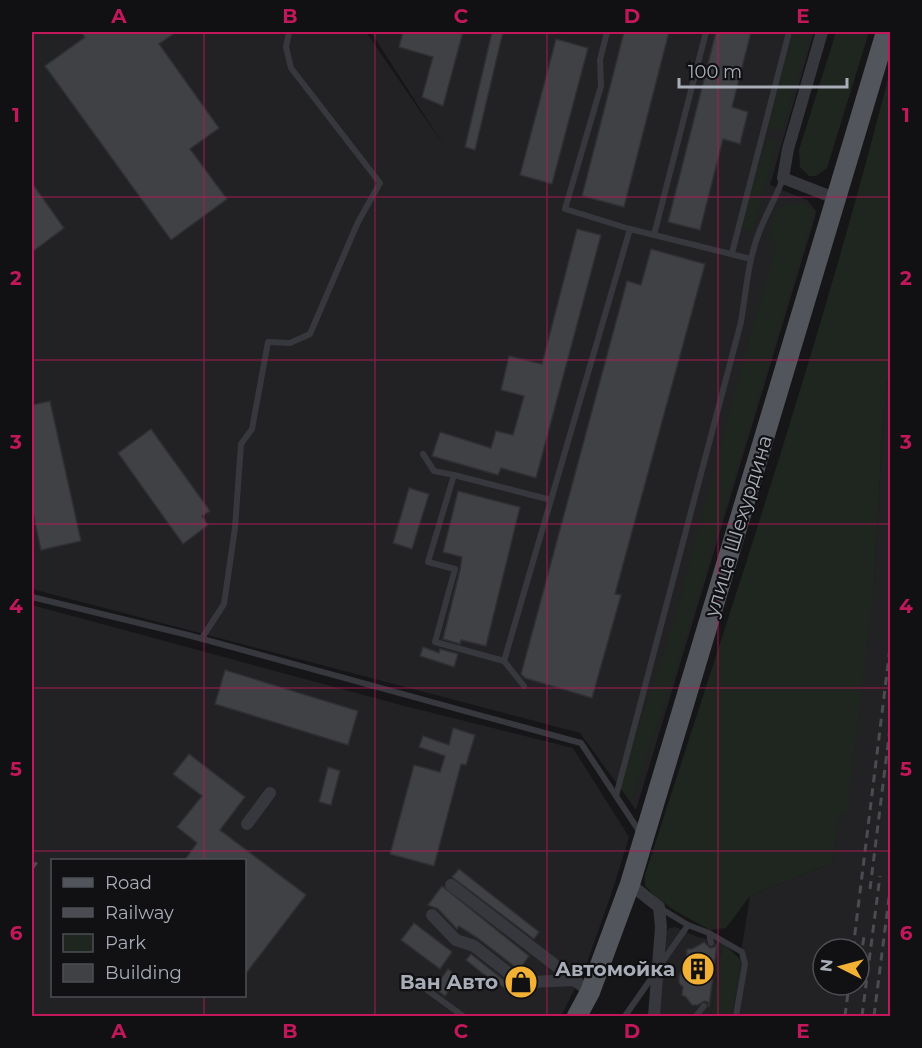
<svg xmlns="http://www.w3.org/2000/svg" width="922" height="1048" font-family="Montserrat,sans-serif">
<rect width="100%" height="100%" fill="#161618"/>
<g fill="#222225" fill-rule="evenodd">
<path d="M32 32H366L444 146 371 32H814L770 185 807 200 816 211 815 217 636 810 580 733 32 589Z"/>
<path d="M890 364V1016H731L750 896 832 863 874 587 883 420ZM823 949H859V985H823Z"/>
<path d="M32 605 401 705 573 748 629 837 611 895 585 968 561 1016H32ZM52 860H244V996H52Z"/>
<path d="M675 927 698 937 722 942 711 1016H658L664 935 669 928Z"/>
</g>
<g fill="#1e261f">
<path d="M793 32H811L782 131 768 127Z"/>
<path d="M836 32H869L827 168 816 176H809L800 167 799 150Z"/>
<path d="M890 71V364L883 420 874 587 847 813 840 814 832 863 750 896 726 928 710 930 677 912 657 898 645 886V875C731 608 821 343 890 71Z"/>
<path d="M771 138 778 141 754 227 749 231 740 226 767 139Z"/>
<path d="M786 204 807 205 815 211 674 676 631 802 619 785 673 626 745 353 777 244 769 239 776 208Z"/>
<path d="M722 942 741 960 731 1016H711Z"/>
</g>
<g fill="#404145" stroke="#303034" stroke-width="1.5">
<path d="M81 32H176L159 44 219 128 190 149 227 199 171 240 45 66 85 37Z"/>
<path d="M403 32H463L443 106 422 97 433 57 399 47Z"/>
<path d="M492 32H503L475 150 465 147Z"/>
<path d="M624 32H669L624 207 582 196Z"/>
<path d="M716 32H751L732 107 748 112 740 144 723 139 700 230 668 222Z"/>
<path d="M556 39 588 48 552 184 520 175Z"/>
<path d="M32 183 64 228 32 252Z"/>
<path d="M577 229 601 235 536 478 501 468 498 475 432 456 440 432 491 448 496 431 513 435 524 396 501 390 509 356 542 364Z"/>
<path d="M651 249 705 264 615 594 621 595 592 698 525 678 521 674 627 281 641 285Z"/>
<path d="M50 401 81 541 41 550 32 508V405Z"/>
<path d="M151 429 210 511 202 516 208 525 183 544 118 453Z"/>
<path d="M409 488 429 494 412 549 393 543Z"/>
<path d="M458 491 520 507 486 646 461 640 460 644 443 639 460 570 462 557 443 552Z"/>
<path d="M423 647 439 653 440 649 458 654 454 667 420 656Z"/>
<path d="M225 670 358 711 348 745 215 704Z"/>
<path d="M453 728 475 735 466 765 461 764 434 866 390 854 414 765 440 772 445 756 419 747 423 736 449 745Z"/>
<path d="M189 754 245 797 220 830 306 895 244 976V861H184L197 843 177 827 202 796 173 774Z"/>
<path d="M328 767 340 771 331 805 319 802Z"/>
<path d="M459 869 539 932 534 939 452 877Z"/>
<path d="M442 886 529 956 519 970 479 939 459 926 457 929 438 909 428 905Z"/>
<path d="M414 923 452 952 440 969 401 940Z"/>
<path d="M704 942 710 948 714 947 717 944 709 1007 708 1002 704 1001 698 1005H692L686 997 682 995 683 987 679 983V976L686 962 687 949H692Z"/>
<path d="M471 954 510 985 520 988 515 995 482 973 466 960Z"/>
<path d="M448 969 459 977 445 996 434 988Z"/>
</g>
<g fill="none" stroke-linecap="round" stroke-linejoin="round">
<g stroke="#37383d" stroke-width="6">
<path d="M607 32 600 60 601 86 565 209 630 229 751 259"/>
<path d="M654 235 706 32"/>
<path d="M732 253 789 32"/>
<path d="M423 454 434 471 454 475"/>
<path d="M551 500 454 475 428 562 455 569 435 642 504 661 630 229"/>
<path d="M32 597 188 635 581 743 641 834"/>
<path d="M202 638 224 604 235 528 241 444 252 429 268 342 290 343 310 334 358 222 380 183 291 68 286 47 289 32"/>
<path d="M504 661 524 686"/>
<path d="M616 796 741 322C746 292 748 259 760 230 767 212 777 196 783 178"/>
<path d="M660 908 688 925 709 933 711 943"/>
<path d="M709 933 742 952 745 964 736 1016"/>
<path d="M661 964 688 925"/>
<path d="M412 979 463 1016"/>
<path d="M625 1016 655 973"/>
<path d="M696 1016 704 1006"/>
</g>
<g stroke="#37383d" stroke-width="12">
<path d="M822 32 788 149 783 178 837 199"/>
<path d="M247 824 270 793"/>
<path d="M630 884 659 907 661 927 654 1016"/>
<path d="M451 885 590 992"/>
<path d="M432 915 456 940 474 946 515 978 531 982 574 980"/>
</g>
<path stroke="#53555c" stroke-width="20" d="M577 1016 590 992 630 884 886 32"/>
<g stroke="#4a4c52" stroke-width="3" stroke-dasharray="8 6" stroke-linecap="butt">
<path d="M32 869 39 859"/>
<path d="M870 889 890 728"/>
<path d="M853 949 890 648"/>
<path d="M859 973 864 936"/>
<path d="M845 1016 849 985"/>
<path d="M862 1016 880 876"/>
<path d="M874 1016 890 890"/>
</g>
</g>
<path fill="none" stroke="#c2185b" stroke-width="1.5" stroke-opacity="0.55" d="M204 32V860M375 32V1016M547 32V1016M718 32V1016M32 197H890M32 360H890M32 524H890M32 688H890M32 851H890M204 996V1016"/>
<defs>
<symbol id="building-disc" viewBox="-11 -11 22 22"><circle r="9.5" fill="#f2b134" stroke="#111113"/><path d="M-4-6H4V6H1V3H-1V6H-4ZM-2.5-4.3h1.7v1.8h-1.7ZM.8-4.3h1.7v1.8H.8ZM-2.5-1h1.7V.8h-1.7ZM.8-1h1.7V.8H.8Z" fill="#111"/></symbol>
<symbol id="shop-disc" viewBox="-11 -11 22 22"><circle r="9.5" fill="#f2b134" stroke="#111113"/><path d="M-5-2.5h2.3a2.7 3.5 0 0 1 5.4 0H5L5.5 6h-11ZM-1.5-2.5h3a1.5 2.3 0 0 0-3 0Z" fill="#111"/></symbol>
</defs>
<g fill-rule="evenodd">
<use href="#building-disc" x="679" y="950" width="38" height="38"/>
<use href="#shop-disc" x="502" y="963" width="38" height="38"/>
</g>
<g text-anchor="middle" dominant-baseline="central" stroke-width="4.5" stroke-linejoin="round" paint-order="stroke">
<g font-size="20" fill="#a8adb8" stroke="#111113">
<text transform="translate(738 526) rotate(-73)">улица Шехурдина</text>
</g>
<g font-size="20" font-weight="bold" fill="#a8adb8" stroke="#111113" text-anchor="end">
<text x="675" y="969">Автомойка</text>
<text x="498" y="982">Ван Авто</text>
</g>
</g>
<rect width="922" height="1048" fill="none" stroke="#111113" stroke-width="66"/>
<rect x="51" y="859" width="195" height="138" fill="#111113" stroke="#4d4f55" stroke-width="1.5"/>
<rect x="63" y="878" width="30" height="9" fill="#53555c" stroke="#4d4f55" stroke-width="1.5"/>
<text x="105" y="889" font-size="18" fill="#a8adb8">Road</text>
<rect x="63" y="908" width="30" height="9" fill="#4a4c52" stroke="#4d4f55" stroke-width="1.5"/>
<text x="105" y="919" font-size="18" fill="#a8adb8">Railway</text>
<rect x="63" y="934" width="30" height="18" fill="#1e261f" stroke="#4d4f55" stroke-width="1.5"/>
<text x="105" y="949" font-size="18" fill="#a8adb8">Park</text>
<rect x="63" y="964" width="30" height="18" fill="#404145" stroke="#4d4f55" stroke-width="1.5"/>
<text x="105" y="979" font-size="18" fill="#a8adb8">Building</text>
<g transform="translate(841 967) rotate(276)"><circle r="28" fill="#111113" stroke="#4d4f55" stroke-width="1.5"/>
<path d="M0-4.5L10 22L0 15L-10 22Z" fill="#f2b134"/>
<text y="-9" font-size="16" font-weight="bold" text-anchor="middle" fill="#a8adb8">N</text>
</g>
<path d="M679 78v9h168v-9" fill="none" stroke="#a8adb8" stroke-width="3"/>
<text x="688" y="78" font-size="18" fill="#a8adb8" stroke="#111113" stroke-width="4.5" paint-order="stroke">100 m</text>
<rect x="33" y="33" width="856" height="982" fill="none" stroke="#c2185b" stroke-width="2"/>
<g font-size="20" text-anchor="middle" font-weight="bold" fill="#c2185b">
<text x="119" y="23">A</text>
<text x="290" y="23">B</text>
<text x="461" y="23">C</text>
<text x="632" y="23">D</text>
<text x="803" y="23">E</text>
<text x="16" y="122">1</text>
<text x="906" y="122">1</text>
<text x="16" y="285">2</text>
<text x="906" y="285">2</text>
<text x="16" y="449">3</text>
<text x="906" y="449">3</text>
<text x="16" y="613">4</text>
<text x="906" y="613">4</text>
<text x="16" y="776">5</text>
<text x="906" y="776">5</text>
<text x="16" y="940">6</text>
<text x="906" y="940">6</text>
<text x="119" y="1038">A</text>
<text x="290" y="1038">B</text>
<text x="461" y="1038">C</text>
<text x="632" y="1038">D</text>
<text x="803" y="1038">E</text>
</g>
</svg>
